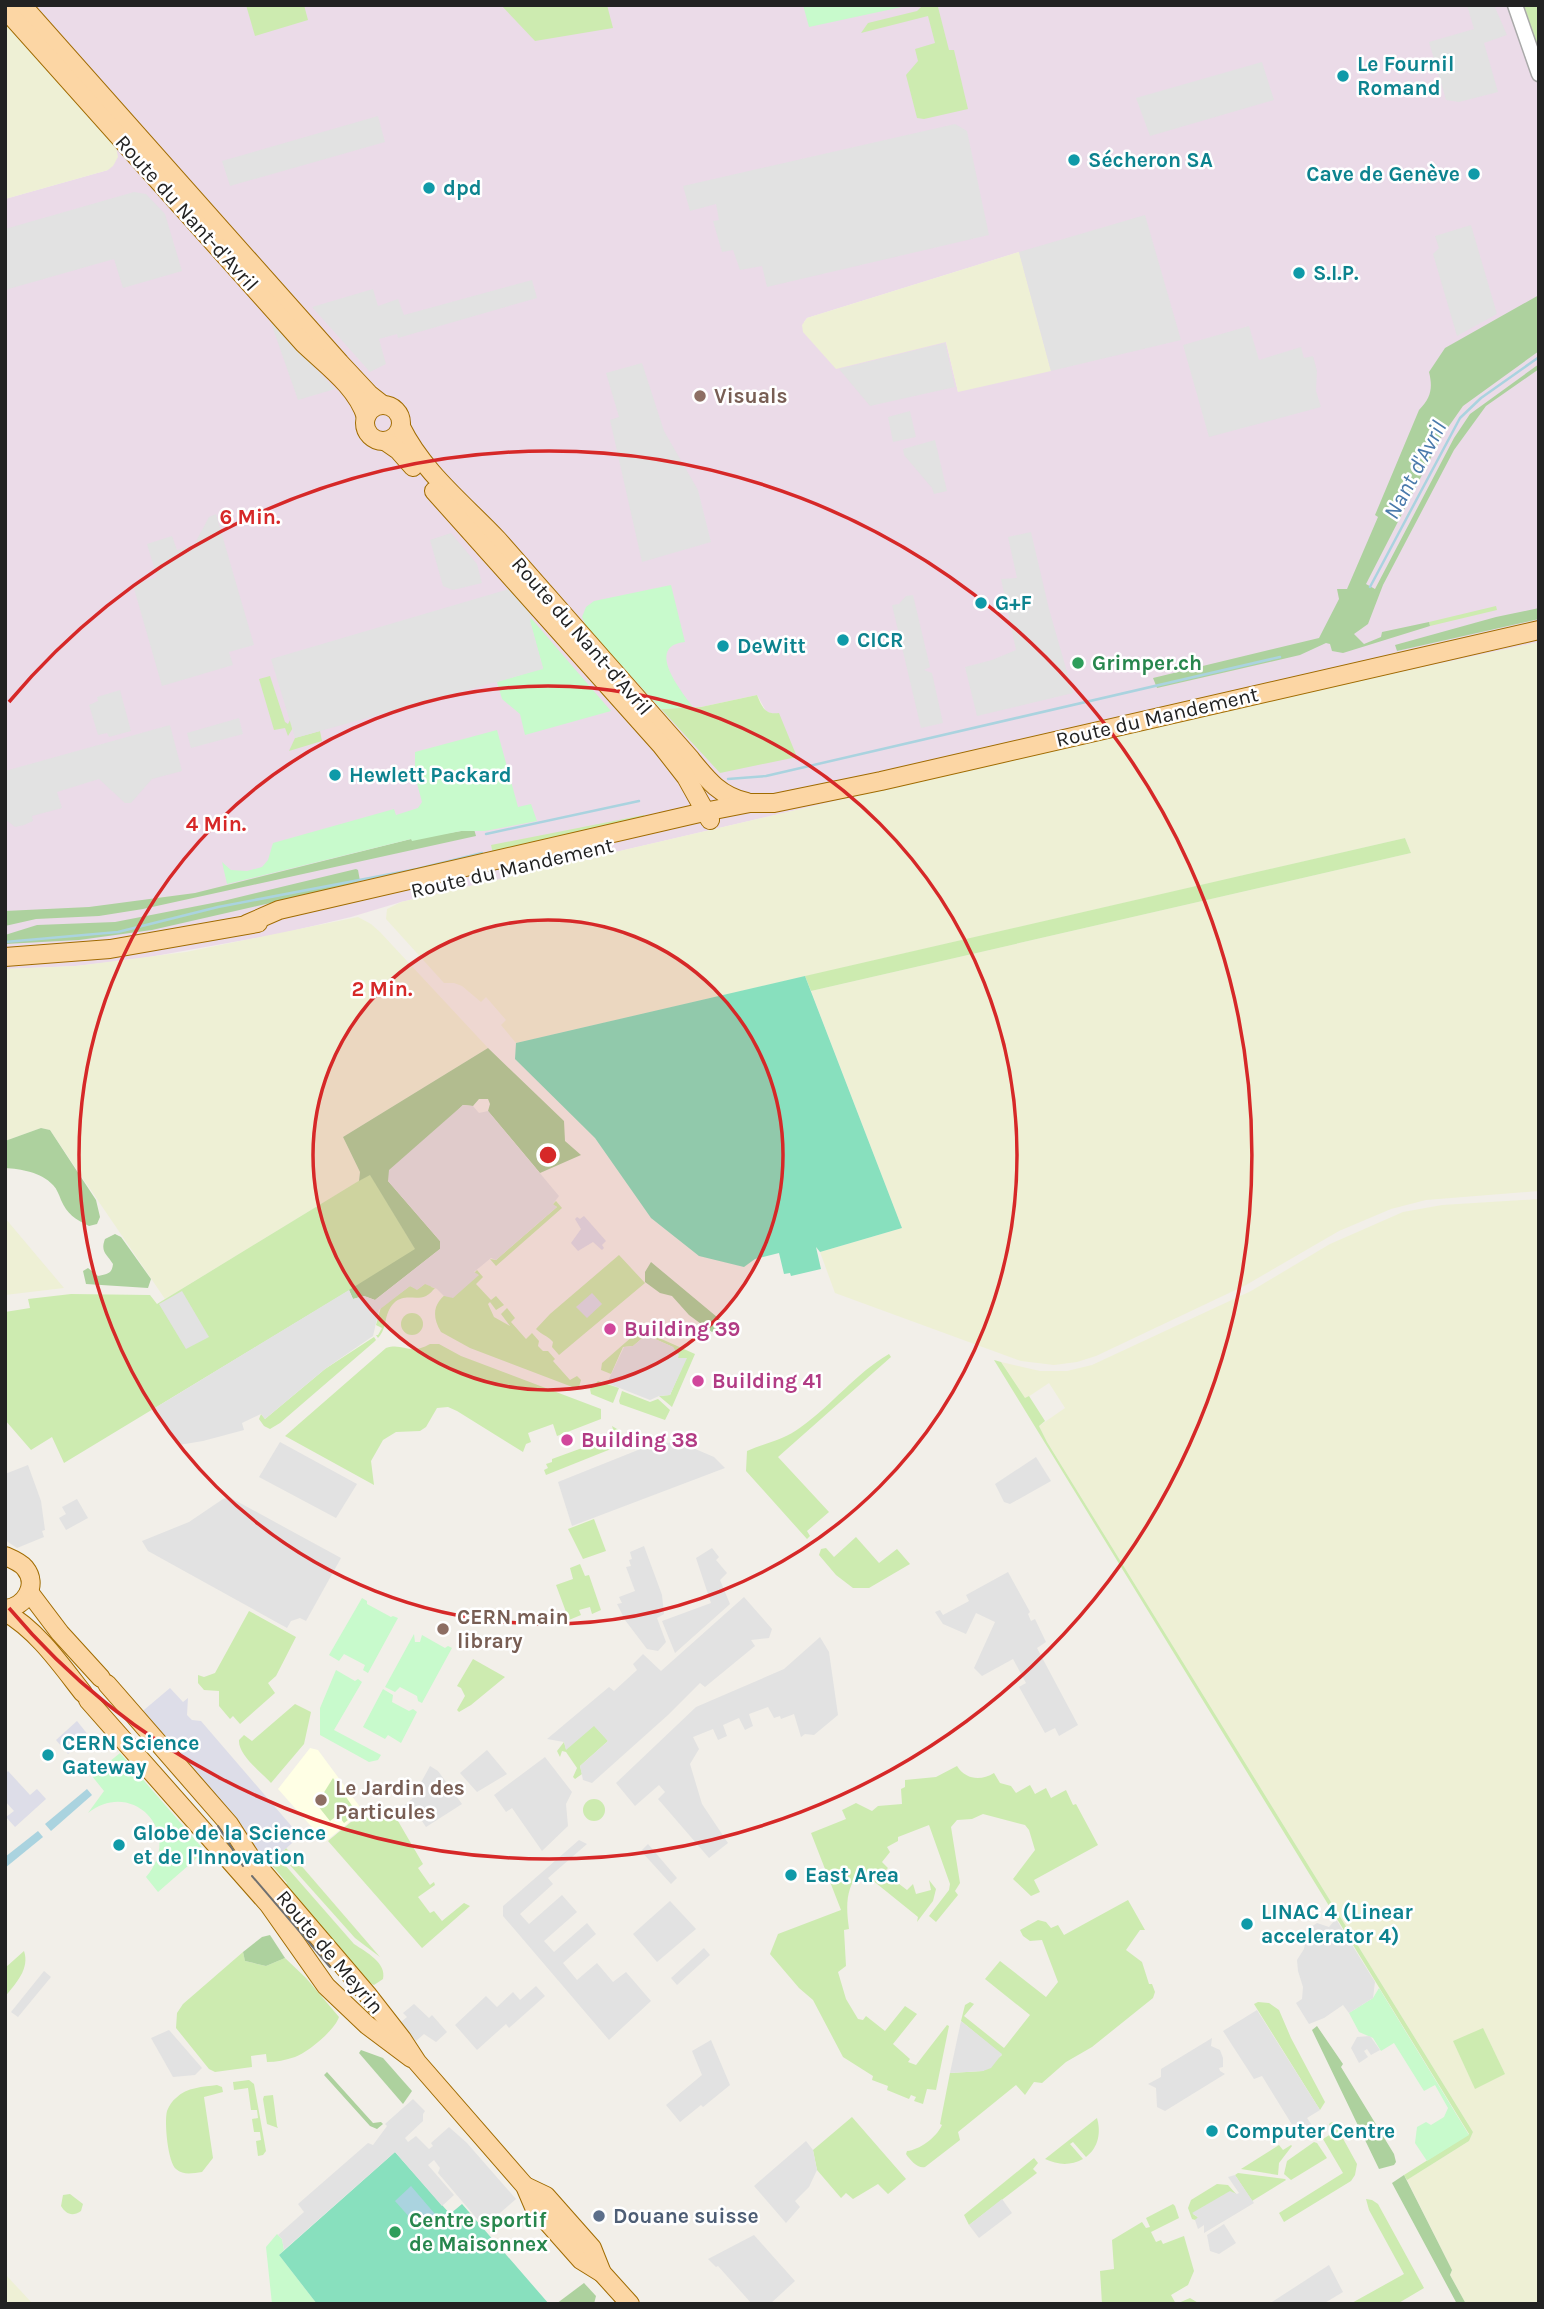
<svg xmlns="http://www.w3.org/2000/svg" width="1544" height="2309" font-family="Karla,sans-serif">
<rect width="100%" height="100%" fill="#f2efe9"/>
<path fill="#ebdbe8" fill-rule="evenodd" d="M5 5H1539V642L1235 708 401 902 351 917 279 934 138 959 76 966 5 969V199L108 170ZM1019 252 958 392 946 342 804 322 807 318ZM757 695 766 711 773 714 720 773 693 707H701Z"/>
<path fill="#ffffe5" d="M310 1748 318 1750 363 1811 325 1842 278 1789Z"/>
<g fill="#eef0d5">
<path d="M5 21 116 146 118 157 113 166 108 170 5 199Z"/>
<path d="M1019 252 1051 371 958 392 946 342 836 369 803 332 802 325 807 318Z"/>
<path d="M1539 642V1191L1426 1200 1391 1209 1339 1231 1246 1285 1096 1356 1077 1362 1054 1365 1021 1361 835 1293 820 1252 902 1228 811 991 1411 853 1405 838 516 1043 501 1025 506 1020 486 997 481 1002 462 986 454 983H444L386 919 387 909 401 902 1235 708Z"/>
<path d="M358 917 371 924 380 932 488 1048 343 1137 360 1172 359 1181 165 1299 50 1130 41 1128 5 1141V969L76 966 186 952Z"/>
<path d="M1539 1199V2304H1466L1450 2275 1452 2270 1407 2180 1469 2141 1473 2132 1047 1442 1039 1426 1065 1408 1049 1383 1025 1399 1001 1362 1040 1371H1067L1092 1365 1251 1291 1330 1244 1403 1212 1442 1205Z"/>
<path d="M5 1218 64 1288 5 1295Z"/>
<path d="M5 2274 33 2304H5Z"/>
</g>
<g fill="#cdebb0">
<path d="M246 5H304L308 20 255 36Z"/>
<path d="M501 5H607L613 28 535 41Z"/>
<path d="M923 5H942L938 7 949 50H954L968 109 924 119 917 118 906 75 918 61 915 49 935 43 928 16 861 33 868 23 917 11Z"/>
<path d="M1524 5H1539V52L1537 48Z"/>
<path d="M1496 606 1497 610 1430 626 1429 622Z"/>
<path d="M270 676 285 722 288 724 291 718 294 726 288 736 285 728 274 730 259 679Z"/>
<path d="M757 695C762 707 765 715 779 713L797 757 720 773 661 709 701 707Z"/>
<path d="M320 731 322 741 289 751 295 738Z"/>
<path d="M644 815V819L493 854 491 845Z"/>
<path d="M1405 838 1411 853 811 991 805 976Z"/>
<path d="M370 1174 416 1250 64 1463 52 1437 31 1450 5 1420V1312L30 1308 28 1299 71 1294 150 1295 157 1304Z"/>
<path d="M556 1201 562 1208 496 1266 490 1259 496 1260 557 1207 552 1205Z"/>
<path d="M619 1255 645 1283 559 1355 552 1347 553 1342C548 1336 542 1335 536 1329L550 1314Z"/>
<path d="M454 1261 431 1287 435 1288C432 1291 430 1294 426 1296 415 1301 405 1293 394 1303 383 1314 388 1328 378 1338L376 1335H378L382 1328 376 1325 381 1307 410 1286 418 1289Z"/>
<path d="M477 1270 483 1277 476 1284 491 1300 496 1296 504 1305 496 1310 490 1302 488 1304 494 1317 510 1326 501 1314 507 1308 515 1318 511 1322 526 1339 532 1333 539 1341 538 1346 543 1351H548L555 1359 553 1361 570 1380 577 1376 581 1380 579 1387 575 1388 470 1348 441 1332C421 1299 456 1288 478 1275L474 1273Z"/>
<circle cx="412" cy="1324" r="11"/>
<path d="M641 1329 646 1335 633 1346 623 1347 611 1374 601 1370 602 1363Z"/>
<path d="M374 1337 376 1340 374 1342 280 1423 270 1429 264 1426 259 1419 261 1414 265 1419 325 1369Z"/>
<path d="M657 1337 695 1354 672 1407 659 1396 670 1395 686 1358 678 1359 673 1347 655 1339Z"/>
<path d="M430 1344H439L461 1356 601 1409V1419L557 1436 553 1424 528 1433 531 1442 526 1444 523 1452 457 1411 448 1407 437 1408 426 1427 420 1431 396 1432 383 1440 371 1461 374 1485 285 1436 386 1348C403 1342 409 1356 430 1344Z"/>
<path d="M889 1354 891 1357 778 1457 829 1512 807 1531 810 1536 807 1539 746 1471 747 1451C765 1443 784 1440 801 1427 832 1405 856 1373 889 1354Z"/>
<path d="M994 1360 1001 1362 1025 1398 1029 1396 1045 1421 1039 1426 1047 1442 1473 2132 1469 2141 1407 2180 1404 2175 1469 2134Z"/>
<path d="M598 1381 619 1388 613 1403 591 1394 590 1389Z"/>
<path d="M622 1391 650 1402 658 1399 670 1410 665 1420 620 1404 619 1401Z"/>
<path d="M612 1426 622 1432 621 1445 546 1475 544 1470 548 1468 546 1464 552 1462V1459L615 1436Z"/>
<path d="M594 1519 606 1551 583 1559 568 1529Z"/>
<path d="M856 1537 879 1563 897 1549 910 1564 869 1588H853L836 1575 819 1555 821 1549 826 1548 834 1557Z"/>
<path d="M580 1564 585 1576 589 1575 601 1610 592 1614 590 1607 579 1610 581 1615 569 1620 556 1585 573 1579 570 1568Z"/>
<path d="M249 1611 296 1637 276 1676 268 1683 275 1693 240 1724 233 1716 230 1719 219 1706V1691L204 1690 198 1683V1675L204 1677 215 1673Z"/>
<path d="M473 1659 505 1677 471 1705 459 1712 457 1710 465 1696 461 1688 457 1686Z"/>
<path d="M295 1704 311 1712 304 1744 271 1783C261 1772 238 1755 239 1740L244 1735 252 1741Z"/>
<path d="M594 1725 608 1741 580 1766 582 1774 575 1779 573 1777 577 1768 566 1752 562 1751 560 1757 557 1751 564 1742 566 1749Z"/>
<path d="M957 1766C966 1780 981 1781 994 1773L1000 1783 1011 1786 1016 1793 1030 1785 1035 1794 1046 1788 1051 1798 1066 1790 1073 1805 1076 1804 1098 1845 1034 1880 1040 1892 1031 1896 1013 1879 1035 1850 1029 1830 1025 1825 983 1814 972 1819 957 1820 951 1827 960 1883 955 1891 958 1895 936 1922 929 1916 949 1890 950 1884 929 1825 898 1837V1841L887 1847 890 1852 882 1862 888 1868 886 1870 895 1879 894 1880 907 1890 913 1884 916 1894 931 1890 929 1880 936 1889 933 1901 917 1922 918 1917 861 1871C845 1887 846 1907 849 1929L844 1930 846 1966 838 1972 846 1999 858 2019 863 2020 866 2016 885 2031 905 2006 917 2014 893 2044 910 2059 908 2062 916 2065 947 2025 949 2026 936 2090 927 2089 923 2104 914 2101 916 2097 911 2095 909 2099 887 2090 888 2086 872 2080 873 2076 843 2057 813 2000 799 1988 770 1954 778 1934 841 1910 811 1833 846 1819 842 1810 856 1803 872 1811 878 1806 902 1804 901 1789 905 1787V1780L936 1777Z"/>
<path d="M333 1778 357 1813 344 1823 338 1815 330 1821 314 1801 323 1794Z"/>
<circle cx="594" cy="1810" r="11"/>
<path d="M387 1808 398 1821 423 1864 418 1868 430 1885 434 1882 435 1885 418 1897 430 1913 434 1911 442 1921 464 1903 470 1906 422 1948 328 1841 363 1812 370 1821Z"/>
<path d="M286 1848 380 1957 355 1938 280 1854Z"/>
<path d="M277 1856 354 1944C366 1952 387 1963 383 1979L374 1985 368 1982 285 1885 287 1883 270 1863Z"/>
<path d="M1128 1900 1145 1930H1140L1126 1950 1142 1962 1149 1984H1152L1155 1992 1153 1998 1092 2047 1066 2062 1042 2083 1034 2082 1025 2095 1016 2085 958 2132 960 2140 925 2167C918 2169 910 2160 906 2154L907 2151C919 2150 936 2138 942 2125L940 2124 950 2073 983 2071 1002 2055 961 2021 965 2005 970 2002 974 2004 964 2016 1004 2048 1030 2015 985 1979 1000 1961 1046 1997 1058 1982 1042 1940 1030 1941 1023 1936 1020 1930 1038 1920 1046 1922 1051 1928 1058 1925 1064 1935Z"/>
<path d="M24 1951C30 1969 16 1983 5 1997V1968Z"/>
<path d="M243 1952 245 1961 266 1966 285 1958 306 1978 339 2017C335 2030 307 2053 295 2057 286 2060 276 2062 267 2062L266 2054 251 2056 252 2067 215 2072 209 2069 176 2028 177 2013 183 2004Z"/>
<path d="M1258 2002 1269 2003 1279 2010 1291 2038 1325 2102 1320 2110 1254 2004Z"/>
<path d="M1483 2028 1505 2074 1475 2089 1453 2041Z"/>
<path d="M249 2080 254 2084 266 2151 263 2155 258 2156 256 2141 261 2140 260 2132H254L252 2119 258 2118 257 2110H251L248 2088 234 2090 233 2082Z"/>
<path d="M217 2085 222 2087 223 2092 204 2097 213 2158 202 2172C193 2173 184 2176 176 2169 168 2163 164 2122 167 2111 169 2106 172 2101 176 2098 187 2087 203 2087 217 2085Z"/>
<path d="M273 2095 277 2126 278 2128 267 2124 263 2099 264 2096Z"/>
<path d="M852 2117 906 2179 888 2194 878 2184 853 2199 846 2193 841 2198 817 2170 813 2150Z"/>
<path d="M1097 2118C1101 2132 1099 2147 1086 2157L1073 2142 1070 2144 1083 2159C1070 2166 1058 2165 1045 2159Z"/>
<path d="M1332 2122 1335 2124 1357 2164 1355 2175 1351 2181 1284 2222 1279 2213 1343 2173 1323 2139 1334 2132 1329 2124Z"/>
<path d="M1314 2142 1317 2143 1327 2158 1291 2180 1284 2174 1287 2161Z"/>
<path d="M1279 2145 1283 2150 1291 2145 1292 2146 1279 2163 1278 2175 1241 2169Z"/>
<path d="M1034 2158 1038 2163 1033 2169 1037 2173 969 2225 964 2215Z"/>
<path d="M1238 2173 1285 2179 1286 2180 1252 2201 1235 2175Z"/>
<path d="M1217 2184 1228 2185 1237 2195 1193 2214 1199 2218 1195 2220 1192 2219 1188 2208 1191 2200Z"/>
<path d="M70 2194 83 2204 81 2211C72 2217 66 2214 61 2206L63 2195Z"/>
<path d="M1366 2199 1372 2200 1378 2204 1424 2288 1397 2304H1350L1404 2274 1369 2210Z"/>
<path d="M1173 2204 1175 2206 1179 2218 1151 2232 1156 2242 1161 2240 1163 2244 1184 2236 1194 2271 1188 2285 1171 2295 1176 2304 1190 2298 1200 2304H1102L1100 2271 1114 2269 1112 2240 1142 2222 1146 2228 1150 2227 1146 2218Z"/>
</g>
<g fill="#add19e">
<path d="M1539 295V351L1463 406 1442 436 1366 584 1375 589 1454 438 1470 414 1539 364V369L1486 406 1454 450 1383 585 1368 624 1354 634 1364 644 1381 637 1382 632 1429 622 1430 626 1343 653 1332 651 1330 644 1326 643 1300 655 1157 688 1153 678 1319 638 1339 599 1337 589H1347L1378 517 1375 515 1419 410C1431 398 1433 388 1429 372L1445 348Z"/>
<path d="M1539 608V619L1397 651 1395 645 1496 617Z"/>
<path d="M474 829 476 836 143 909 99 916 36 919 5 926V911L89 907 195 893 411 839Z"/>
<path d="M356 869 358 870 360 881 345 886 152 930 79 940 5 944V935L37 925 115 922 223 901Z"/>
<path d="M488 1048 564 1121 565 1141 581 1155 540 1173 488 1111 490 1104 488 1099H479L473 1106 463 1105 388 1181 440 1241V1249L375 1300 364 1296 353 1299 349 1290 415 1249 370 1175 359 1181 360 1172 343 1137Z"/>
<path d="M41 1128 50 1130 96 1200 100 1217 97 1224 89 1226C75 1219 67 1214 61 1200 59 1195 57 1189 53 1185 41 1172 21 1169 5 1168V1141Z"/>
<path d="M115 1234 121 1237 151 1279 148 1288 86 1284 83 1271 88 1268 98 1276C107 1274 112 1274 113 1264 107 1254 100 1252 105 1239Z"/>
<path d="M651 1262 723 1322 712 1332 689 1315 672 1296 660 1293 645 1282V1272Z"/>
<path d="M270 1935 285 1958 266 1966 245 1961 243 1952 262 1937Z"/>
<path d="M1317 2026 1343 2064 1341 2067 1394 2154 1396 2162 1394 2165 1379 2169 1312 2030Z"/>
<path d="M361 2050 383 2058 412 2091 403 2104 359 2053Z"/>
<path d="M327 2072 373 2123 381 2122 383 2124 377 2129 370 2126 324 2075Z"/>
<path d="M1404 2175 1452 2270 1450 2275 1466 2304H1457L1392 2183Z"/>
<path d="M584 2283 596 2296 594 2304H556Z"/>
</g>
<g fill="#c8facc">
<path d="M803 5H911L809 27Z"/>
<path d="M671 585 685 642C644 646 682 692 693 707L661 709 586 626 582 617 586 607 594 601Z"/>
<path d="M531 618 611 711 525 735 520 714 502 699 497 682 543 668 530 621Z"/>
<path d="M497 730 518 807 531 804 537 821 485 831H461L412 841 411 839 227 884 222 862 231 870 247 871 262 867 268 860 273 843 394 809 396 815 418 808 422 802 415 776V752Z"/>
<path d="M362 1598 367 1601V1604L391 1617 393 1616 398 1618 368 1673 363 1670 365 1665 344 1654 339 1661 329 1655Z"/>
<path d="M414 1634 415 1642H420L422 1635 445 1648 448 1646 452 1648 422 1703 418 1701 417 1696 400 1687 395 1692 385 1687Z"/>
<path d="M336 1670 355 1681 358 1679 362 1682 334 1730 381 1755 378 1760 369 1762 320 1735V1708Z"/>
<path d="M383 1689 393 1695 392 1702 409 1711 413 1709 417 1712 401 1743 388 1735 385 1739 363 1727Z"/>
<path d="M120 1753 205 1851 158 1892 146 1877C185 1831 131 1778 88 1813L104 1791 92 1776Z"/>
<path d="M1379 1988 1469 2135 1427 2161 1415 2143 1417 2127 1426 2122 1431 2125 1444 2117 1448 2108 1435 2085 1424 2091 1394 2043 1381 2051 1373 2038 1359 2032 1349 2013 1373 1998Z"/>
<path d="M277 2234 282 2239 284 2250 279 2255 317 2304H272L266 2247Z"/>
</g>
<g fill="#88e0be">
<path d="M805 976 902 1228 820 1252 816 1247 821 1269 791 1276 790 1273 784 1274 779 1253 755 1259 744 1267 699 1256 651 1218 595 1138 515 1059 516 1043Z"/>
<path d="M395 2152 450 2214 462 2204 549 2304H317L279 2255Z"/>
</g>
<g fill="#e2e2e2">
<path d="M1467 5H1494L1507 35 1484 43 1498 92 1459 102 1446 100 1429 42 1474 29Z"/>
<path d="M1262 62 1274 100 1150 136 1136 98Z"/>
<path d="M378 116 385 142 230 186 222 161Z"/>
<path d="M955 124 967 131 989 235 767 287 762 266 740 270 733 250 722 252 713 221 719 220 716 204 690 211 683 186Z"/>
<path d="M134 192 146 194 165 214 182 271 123 288 114 259 5 290V229Z"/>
<path d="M1145 215 1181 340 1051 371 1019 252Z"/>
<path d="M1471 225 1497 314 1457 336 1433 254 1439 248 1435 236Z"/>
<path d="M532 280 537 298 398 338 397 334 379 339 386 364 370 372 312 307 373 289 378 306 398 299 404 315Z"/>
<path d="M270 320 335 389 298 400Z"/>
<path d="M1249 326 1259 360 1301 347 1304 358 1313 356 1317 371 1316 391 1321 407 1209 437 1183 345Z"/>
<path d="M945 343 955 387 870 406 839 369Z"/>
<path d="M642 363 664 431 698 490 711 542 642 562 610 420 619 417 606 373Z"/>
<path d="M910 411 916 437 893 442 888 417Z"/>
<path d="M935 440 947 491 934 494 932 488 904 455 903 449Z"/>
<path d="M216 514 254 645 229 652 233 665 162 686 133 585 157 577 147 544 172 536 177 550 194 545 209 517Z"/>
<path d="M1031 532 1049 609 1073 693 977 716 965 667 992 660 1016 650 1001 579 1017 578 1008 537Z"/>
<path d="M451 533 477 564 482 583 453 590 443 586 430 540Z"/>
<path d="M509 589 532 615 530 621 543 669 295 738 271 659Z"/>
<path d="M913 595 930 667 924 670 932 673 943 723 921 728 892 605 899 604 906 596Z"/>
<path d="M120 690 131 731 109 737 107 733 98 735 89 705 98 701 97 697Z"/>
<path d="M239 718 243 734 191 748 187 733Z"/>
<path d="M170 725 182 771 152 779 131 803H125L99 779 57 792 62 808 32 816 33 821 24 825 15 827 5 819V771Z"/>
<path d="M463 1105 473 1106 479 1113 488 1111 559 1196 553 1204 557 1207 496 1260 491 1258 474 1272 479 1275 453 1298 444 1296 437 1289 425 1284 417 1290 410 1286 379 1310 373 1336 325 1369 265 1419 261 1414 242 1423 244 1430 203 1441 179 1445 155 1408 349 1290 353 1299 364 1296 375 1300 440 1249V1241L388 1181 389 1170Z"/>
<path d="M182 1291 209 1337 186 1349 159 1304Z"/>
<path d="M646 1335 673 1347 679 1355 678 1358H687L670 1395 659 1396 650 1400 607 1383 624 1347 633 1346Z"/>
<path d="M280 1442 357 1484 336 1518 259 1477Z"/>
<path d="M679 1442 714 1457 725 1468 572 1526 558 1482 653 1444Z"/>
<path d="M1036 1457 1051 1481 1010 1504 1004 1502 995 1484Z"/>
<path d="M28 1465 41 1501 45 1530 42 1531 44 1537 17 1548 5 1540V1474Z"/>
<path d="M229 1497 341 1558 306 1621 300 1618 291 1621 287 1628 148 1551 142 1541 189 1522 223 1499Z"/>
<path d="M77 1499 88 1518 66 1530 59 1518 66 1514 62 1507Z"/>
<path d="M644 1546 662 1595 664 1614 657 1618 666 1642 658 1651 647 1649 625 1620 617 1604 622 1603 619 1597 635 1591 626 1567 631 1566 629 1560 632 1559 630 1552Z"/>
<path d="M712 1548 719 1557 716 1560 727 1573 720 1580 730 1604 675 1653 662 1621 711 1603 696 1558Z"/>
<path d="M1008 1572 1030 1612 1028 1614 1031 1621 1035 1619 1046 1642 1037 1648 1078 1725 1059 1736 1055 1728 1045 1733 1019 1687 1026 1683 1013 1659 982 1676 974 1668 995 1622 976 1613 966 1634 943 1624 935 1612 940 1610 943 1615 969 1601 966 1595Z"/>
<path d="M744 1597 772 1629 769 1638 751 1640 755 1646 705 1687 700 1683 668 1715 592 1783 583 1780 580 1766 608 1741 594 1726 566 1750 564 1742 547 1739 609 1687 614 1691 637 1670 633 1664 643 1654 661 1671Z"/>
<path d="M820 1637 829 1652 838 1715 814 1735 805 1734 801 1737 794 1714 781 1719 780 1716 774 1718 768 1707 749 1714 753 1726 745 1730 739 1718 723 1725 727 1736 718 1740 713 1729 693 1737 699 1749 690 1764 702 1804 728 1843 709 1858 658 1799 665 1792 659 1785 635 1806 616 1783 696 1707 784 1669Z"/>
<path d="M487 1750 507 1774 477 1792 460 1773Z"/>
<path d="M545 1757 572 1792 566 1804 568 1826 542 1851 512 1808 506 1812 494 1795Z"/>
<path d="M430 1766 438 1771 462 1804 426 1827 418 1815 407 1816 400 1809 412 1799Z"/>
<path d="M579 1840 587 1844 548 1878 553 1884 520 1914 529 1924 562 1895 577 1912 544 1941 554 1952 587 1923 596 1934 563 1963 577 1980 597 1963 613 1982 626 1972 651 2001 609 2040 503 1916V1906Z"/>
<path d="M648 1844 677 1878 671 1884 641 1851Z"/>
<path d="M670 1901 696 1929 657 1962 633 1934Z"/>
<path d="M1336 1919 1375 1982 1373 1998 1349 2013 1343 2005 1324 2018 1309 2024 1296 2003 1302 1999 1303 1987 1298 1971 1297 1960 1304 1949 1308 1929 1317 1923 1329 1927Z"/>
<path d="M704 1948 710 1955 677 1985 671 1978Z"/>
<path d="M44 1971 51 1977 18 2017 11 2012Z"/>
<path d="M536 1986 545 1996 509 2028 506 2024 477 2050 455 2025 486 1996 497 2007 513 1992 520 2000Z"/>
<path d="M414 2004 429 2018 432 2015 447 2032 436 2042 424 2034 416 2041 400 2023 407 2017 403 2013Z"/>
<path d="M1257 2010 1320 2110 1307 2118 1314 2128 1299 2136 1262 2076 1254 2079 1223 2031Z"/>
<path d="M961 2021 1002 2054 991 2068 983 2071 950 2073Z"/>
<path d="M169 2030 202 2068 195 2075 173 2077 151 2038Z"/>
<path d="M1370 2036 1380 2050 1371 2055 1367 2049 1364 2051 1368 2057 1359 2063 1351 2048 1357 2037Z"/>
<path d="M1212 2038 1211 2046 1220 2050 1223 2058V2067L1219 2068 1220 2071 1225 2074 1165 2111 1157 2107 1156 2088 1148 2084 1161 2077V2069Z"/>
<path d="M711 2040 730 2085 703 2107 701 2105 680 2122 666 2105 702 2075 692 2051Z"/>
<path d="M413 2099 425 2111 423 2114V2121L405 2138 408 2142 416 2136 429 2149 433 2146 431 2143 449 2127 467 2143 516 2199 484 2227 438 2173 440 2168 434 2160 428 2165 454 2195 442 2206 395 2152 284 2250 282 2239 278 2235 304 2212 298 2204 368 2143 373 2145 387 2126 385 2124Z"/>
<path d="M806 2141 813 2150 817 2170 809 2187 795 2201 800 2207 786 2223 754 2186Z"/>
<path d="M1235 2175 1254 2203 1204 2233V2225L1198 2229 1195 2220 1198 2217 1192 2213 1230 2191 1237 2194 1239 2193 1228 2177Z"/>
<path d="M1002 2199 1012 2213 979 2238 969 2225Z"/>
<path d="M1224 2224 1236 2243 1219 2254 1210 2251 1207 2235Z"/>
<path d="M754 2235 795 2281 770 2304H752L718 2266 716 2267 708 2259Z"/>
<path d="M1329 2265 1343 2292 1323 2304H1269Z"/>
</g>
<g fill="#dddde8">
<path d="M584 1216 606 1241 602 1245 604 1248 602 1250 593 1242 578 1251 571 1243 581 1229 575 1219 577 1217 580 1219Z"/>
<path d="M592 1293 602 1304 587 1318 576 1307Z"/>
<path d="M170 1688 183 1702 188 1698 187 1715 192 1720 201 1721 300 1836 264 1868 138 1715Z"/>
<path d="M77 1721 89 1736 68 1754 56 1740Z"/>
<path d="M8 1771 30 1795 37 1789 46 1799 15 1827 6 1817 14 1811 5 1801V1774Z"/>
</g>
<g fill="#aad3df">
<path d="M87 1789 92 1795 51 1831 45 1824Z"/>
<path d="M38 1831 43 1837 5 1868V1857Z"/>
<path d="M411 2186 435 2214 419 2228 395 2201Z"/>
</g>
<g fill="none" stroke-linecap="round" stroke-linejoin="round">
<g stroke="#aad3df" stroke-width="2.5">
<path d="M1370 587 1460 418 1481 398 1539 357"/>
<path d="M728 779 766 776 1280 657"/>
<path d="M486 834 639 801"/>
<path d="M5 942 118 932 218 907 417 869 482 853"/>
</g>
<defs>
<path id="minor" d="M1515 5 1539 74"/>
<g id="major">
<path d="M22 5 340 363 369 394 383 405"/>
<path d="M5 9 304 344C326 365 357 387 366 417"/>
<circle cx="383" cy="423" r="18"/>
<path d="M401 427C423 472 464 504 498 540 562 612 625 685 689 757 706 778 719 796 747 802"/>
<path d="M385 441 398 450 413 467"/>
<path d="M434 491 661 745 686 777 710 820"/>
<path d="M247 924 279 910 704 812 750 803H774L881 781 1539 630"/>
<path d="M5 957 110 949 258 923"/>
<path d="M5 1556C12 1559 20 1562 25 1568 39 1585 25 1607 5 1609"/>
<path d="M29 1592 60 1633 101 1678"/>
<path d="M5 1612C37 1630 61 1665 83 1693"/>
<path d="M107 1684 229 1824 251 1858 367 1994 402 2039 417 2062 525 2186 534 2207 581 2260 602 2273"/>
<path d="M88 1700 269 1905 326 1986 367 2025 411 2058"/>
<path d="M525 2186 546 2196 592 2248 602 2273 630 2304"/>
</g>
</defs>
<use href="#minor" stroke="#a9a9a9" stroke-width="17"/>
<use href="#major" stroke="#a06b00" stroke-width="20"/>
<use href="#minor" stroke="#fff" stroke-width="14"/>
<use href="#major" stroke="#fcd6a4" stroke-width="18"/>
<g stroke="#707070" stroke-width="2">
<path d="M218 1826 243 1866"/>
<path d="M252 1876 330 1967"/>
</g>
</g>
<circle cx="548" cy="1155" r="235" fill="#d62828" fill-opacity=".12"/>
<g fill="none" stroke="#d62828" stroke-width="3.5">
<circle cx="548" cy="1155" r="235"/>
<circle cx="548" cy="1155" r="469"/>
<path d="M9 702A704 704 0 1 1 9 1608"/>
</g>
<g fill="#0f9aa8" stroke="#fff" stroke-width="2.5">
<circle cx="1343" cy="76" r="7"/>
<circle cx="1074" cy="160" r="7"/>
<circle cx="1474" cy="174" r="7"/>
<circle cx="429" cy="188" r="7"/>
<circle cx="1299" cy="273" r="7"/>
<circle cx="981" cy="603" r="7"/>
<circle cx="843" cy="640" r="7"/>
<circle cx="723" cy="646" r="7"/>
<circle cx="335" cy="775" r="7"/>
<circle cx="48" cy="1755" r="7"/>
<circle cx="119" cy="1845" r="7"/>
<circle cx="791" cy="1875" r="7"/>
<circle cx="1247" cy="1924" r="7"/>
<circle cx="1212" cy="2131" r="7"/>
</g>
<g fill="#8d6e63" stroke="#fff" stroke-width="2.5">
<circle cx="700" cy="396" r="7"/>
<circle cx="443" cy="1629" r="7"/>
<circle cx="321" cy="1800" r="7"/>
</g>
<g fill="#2e9e5b" stroke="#fff" stroke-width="2.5">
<circle cx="1078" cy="663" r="7"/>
<circle cx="395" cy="2232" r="7"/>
</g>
<g fill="#d1479c" stroke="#fff" stroke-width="2.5">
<circle cx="610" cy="1329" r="7"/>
<circle cx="698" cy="1381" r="7"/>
<circle cx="567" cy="1440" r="7"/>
</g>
<circle fill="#5c6f8a" stroke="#fff" stroke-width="2.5" cx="599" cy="2216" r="7"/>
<g text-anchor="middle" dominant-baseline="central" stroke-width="5" stroke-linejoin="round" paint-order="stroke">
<g font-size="21" font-weight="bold" fill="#0d838f" stroke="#fff" text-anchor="start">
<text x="1357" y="64">Le Fournil<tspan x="1357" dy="24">Romand</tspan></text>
<text x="1088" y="160">Sécheron SA</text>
<text x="1460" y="174" text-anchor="end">Cave de Genève</text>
<text x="443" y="188">dpd</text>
<text x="1313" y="273">S.I.P.</text>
<text x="995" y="603">G+F</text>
<text x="857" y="640">CICR</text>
<text x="737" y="646">DeWitt</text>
<text x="349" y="775">Hewlett Packard</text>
<text x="62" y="1743">CERN Science<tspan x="62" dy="24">Gateway</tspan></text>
<text x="133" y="1833">Globe de la Science<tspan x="133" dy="24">et de l'Innovation</tspan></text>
<text x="805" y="1875">East Area</text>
<text x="1261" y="1912">LINAC 4 (Linear<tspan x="1261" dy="24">accelerator 4)</tspan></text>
<text x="1226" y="2131">Computer Centre</text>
</g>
<g font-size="21" fill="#222" stroke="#fff">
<text transform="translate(187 213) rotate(48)">Route du Nant-d'Avril</text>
<text transform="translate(582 636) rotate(49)">Route du Nant-d'Avril</text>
<text transform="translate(1157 717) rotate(-13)">Route du Mandement</text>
<text transform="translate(512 868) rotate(-13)">Route du Mandement</text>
<text transform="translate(330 1952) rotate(50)">Route de Meyrin</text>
</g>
<g font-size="21" font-weight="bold" fill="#785e54" stroke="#fff" text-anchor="start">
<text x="714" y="396">Visuals</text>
<text x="457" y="1617">CERN main<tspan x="457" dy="24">library</tspan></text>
<text x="335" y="1788">Le Jardin des<tspan x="335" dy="24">Particules</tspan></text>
</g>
<g font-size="21" font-weight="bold" fill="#27864d" stroke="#fff" text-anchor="start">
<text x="1092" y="663">Grimper.ch</text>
<text x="409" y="2220">Centre sportif<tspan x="409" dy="24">de Maisonnex</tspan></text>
</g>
<g font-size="21" font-weight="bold" fill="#b23c85" stroke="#fff" text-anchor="start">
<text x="624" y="1329">Building 39</text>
<text x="712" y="1381">Building 41</text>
<text x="581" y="1440">Building 38</text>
</g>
<g font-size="21" font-weight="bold" fill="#4e5e75" stroke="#fff" text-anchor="start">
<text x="613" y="2216">Douane suisse</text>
</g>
<g font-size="23" font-style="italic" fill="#4a7aab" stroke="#fff">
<text transform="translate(1415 470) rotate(-62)">Nant d'Avril</text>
</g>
</g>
<circle cx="548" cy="1155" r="10" fill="#d62828" stroke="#fff" stroke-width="3.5"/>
<g font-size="21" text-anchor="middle" font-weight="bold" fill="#d62828" stroke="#fff" stroke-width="5" stroke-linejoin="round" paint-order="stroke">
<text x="250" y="524">6 Min.</text>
<text x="216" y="831">4 Min.</text>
<text x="382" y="996">2 Min.</text>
</g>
<rect width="1544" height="2309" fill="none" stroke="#222222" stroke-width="14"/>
</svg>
